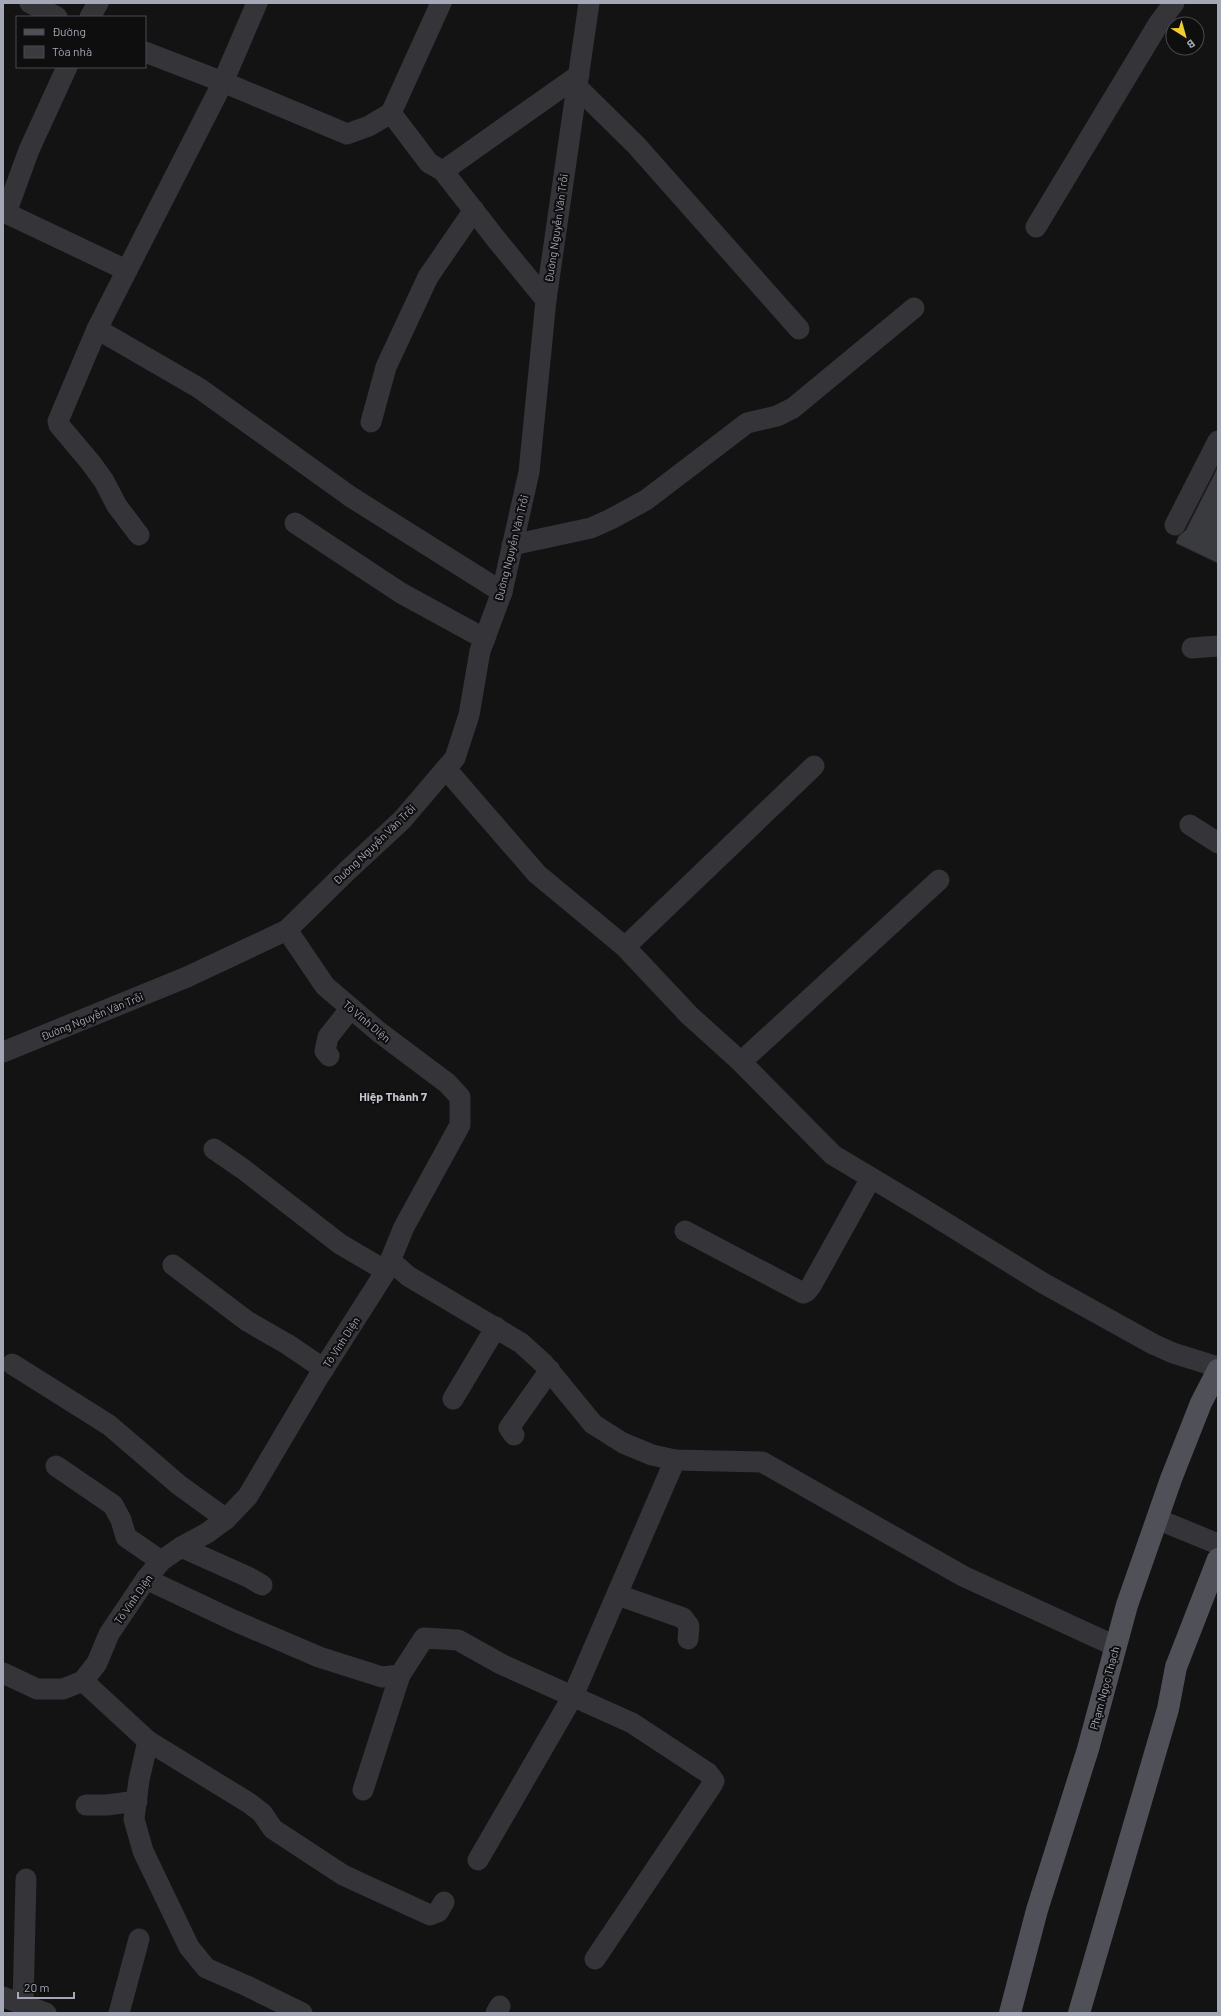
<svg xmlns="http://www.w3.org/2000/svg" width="1221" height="2016" font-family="Barlow,sans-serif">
<rect width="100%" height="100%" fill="#131314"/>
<path fill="#3a3b3f" stroke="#2d2d30" d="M1218 467V563L1176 543 1179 536 1186 530Z"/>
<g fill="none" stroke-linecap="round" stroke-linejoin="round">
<g stroke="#343439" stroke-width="21">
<path d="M30 3 57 17"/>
<path d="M90 17 98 3"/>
<path d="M145 52 223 82 257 3"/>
<path d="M67 67 29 150 6 213 126 270"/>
<path d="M577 87 636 145 799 329"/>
<path d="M391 113 429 163 443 171 496 239 546 300"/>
<path d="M443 171 579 75"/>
<path d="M1036 227 1159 23 1174 3"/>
<path d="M97 329 199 388 351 497 502 592"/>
<path d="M371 422 386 367 428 277 474 210"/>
<path d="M295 523 401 593 485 639"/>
<path d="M1175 525 1218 441"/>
<path d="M139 535 117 506 104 481 91 463 59 425 58 421 97 329 223 82 347 134 369 126 391 113 441 3"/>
<path d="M512 545 591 528 611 519 646 500 747 423 777 416 793 408 914 308"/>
<path d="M1192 648 1218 646"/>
<path d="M446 769 537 874 625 947 689 1015 741 1062 833 1155 920 1207 1043 1283 1153 1344 1173 1353 1218 1367"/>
<path d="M1190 825 1218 843"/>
<path d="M625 947 814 766"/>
<path d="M3 1052 187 977 287 930 347 871 402 820 455 758 469 715 480 651 502 592 529 472 546 300 589 3"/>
<path d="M329 1056 325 1051 328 1037 351 1008"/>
<path d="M741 1062 939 880"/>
<path d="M214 1149 243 1169 340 1244 386 1271"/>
<path d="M685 1231 803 1293 807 1291 811 1286 871 1178"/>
<path d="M391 1261 408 1276 521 1343 543 1363 593 1424 623 1443 652 1455 675 1460 762 1462 963 1576 1115 1646"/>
<path d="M173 1265 247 1321 287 1344 324 1369"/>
<path d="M12 1364 109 1425 179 1485 226 1519"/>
<path d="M453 1399 496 1327"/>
<path d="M514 1435 509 1428 550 1370"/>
<path d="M56 1466 113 1505 121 1520 126 1537 161 1561"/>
<path d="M1157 1519 1218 1544"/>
<path d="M181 1547 248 1577 262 1585"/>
<path d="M146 1579 235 1621 319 1657 382 1677 400 1675 424 1638 458 1640 501 1664 632 1723 708 1773 714 1781 712 1785 595 1959"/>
<path d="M618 1595 683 1618 689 1626 688 1639"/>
<path d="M3 1673 37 1689H63L83 1681 97 1663 109 1634 146 1579 161 1561 181 1547 207 1533 226 1519 248 1496 319 1376 386 1271 404 1227 460 1125V1097L447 1083 379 1032 325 986 287 930"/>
<path d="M83 1681 148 1741 139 1780 134 1819 143 1851 189 1947 206 1968 247 1986 302 2013"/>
<path d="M148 1741 249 1803 262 1813 273 1829 343 1875 430 1915 438 1912 444 1902"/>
<path d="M363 1790 400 1675"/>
<path d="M86 1805H107L137 1801"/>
<path d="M478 1860 573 1696 675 1460"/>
<path d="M3 1997 46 2013"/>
<path d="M23 2005 26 1879"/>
<path d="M119 2013 139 1939"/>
<path d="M496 2013 500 2006"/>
</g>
<g stroke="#505058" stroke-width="22">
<path d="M1010 2013 1037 1910 1088 1749 1127 1605 1171 1479 1201 1403 1218 1370"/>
<path d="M1079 2013 1168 1709 1176 1667 1218 1559"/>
</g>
</g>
<g text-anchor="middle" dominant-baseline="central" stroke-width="4" stroke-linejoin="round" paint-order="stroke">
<g font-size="11" fill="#a4a7b5" stroke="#0e0e0f">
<text transform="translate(556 228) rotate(-82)">Đường Nguyễn Văn Trỗi</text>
<text transform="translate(511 548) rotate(-76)">Đường Nguyễn Văn Trỗi</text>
<text transform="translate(374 844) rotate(-44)">Đường Nguyễn Văn Trỗi</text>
<text transform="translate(92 1016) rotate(-22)">Đường Nguyễn Văn Trỗi</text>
<text transform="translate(367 1021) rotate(40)">Tô Vĩnh Diện</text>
<text transform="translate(341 1342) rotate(-57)">Tô Vĩnh Diện</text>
<text transform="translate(133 1599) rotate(-55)">Tô Vĩnh Diện</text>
<text transform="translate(1104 1688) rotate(-75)">Phạm Ngọc Thạch</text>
</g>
<g font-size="12" font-weight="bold" fill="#c5c6d1" stroke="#0e0e0f">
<text x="393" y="1096">Hiệp Thành 7</text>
</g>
</g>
<rect width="1221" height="2016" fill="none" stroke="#a4a7b5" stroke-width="8"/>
<rect x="16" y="16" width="130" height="52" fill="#0e0e0f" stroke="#4a4b51"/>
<rect x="24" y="29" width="20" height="6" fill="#505058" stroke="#4a4b51"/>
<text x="52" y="36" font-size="12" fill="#a4a7b5">Đường</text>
<rect x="24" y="46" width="20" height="12" fill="#3a3b3f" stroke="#4a4b51"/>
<text x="52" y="56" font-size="12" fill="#a4a7b5">Tòa nhà</text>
<g transform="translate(1185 36) rotate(143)"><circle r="19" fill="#0e0e0f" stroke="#4a4b51"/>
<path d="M0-3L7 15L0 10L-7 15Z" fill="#f0cd2f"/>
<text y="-6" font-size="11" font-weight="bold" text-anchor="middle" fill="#a4a7b5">B</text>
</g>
<path d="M18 1992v6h56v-6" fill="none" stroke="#a4a7b5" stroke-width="2"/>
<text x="24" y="1992" font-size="12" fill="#a4a7b5" stroke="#0e0e0f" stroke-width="3" paint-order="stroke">20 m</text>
</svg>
